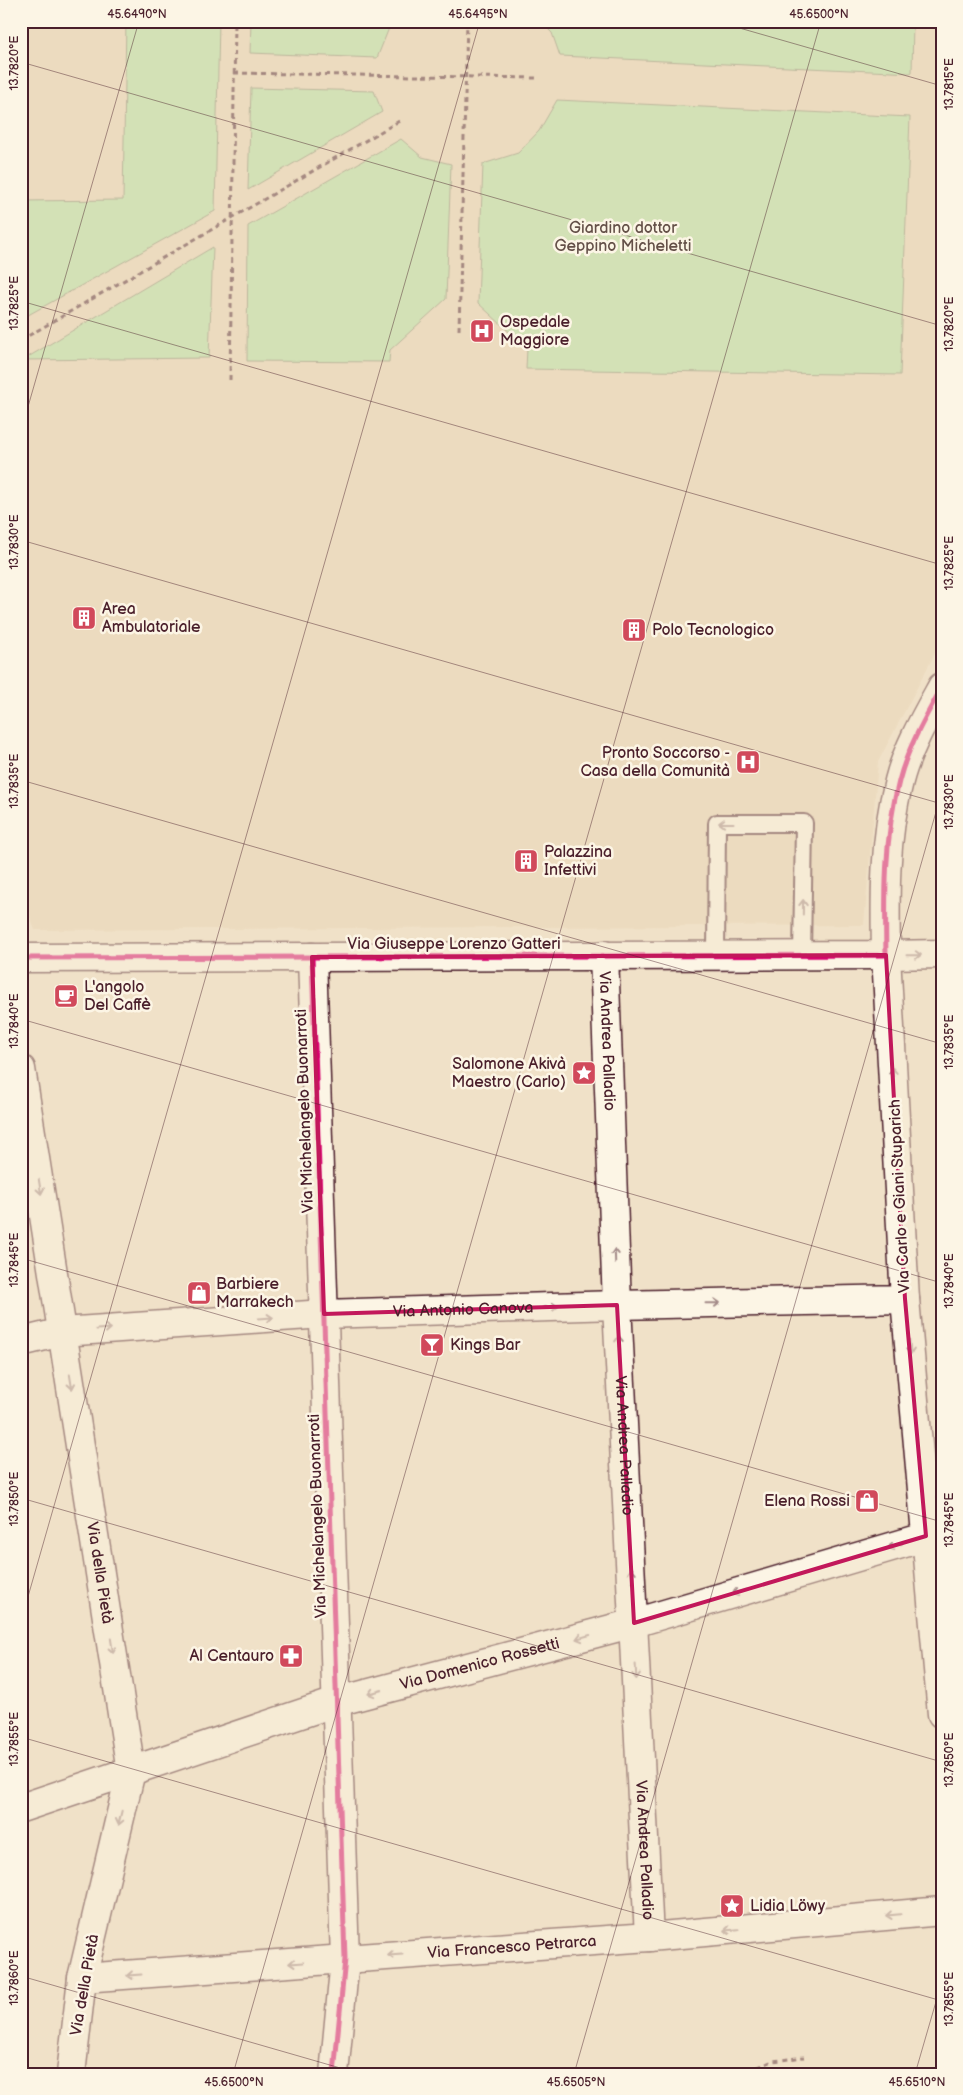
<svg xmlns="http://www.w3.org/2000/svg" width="963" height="2095" font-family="'Balsamiq Sans',sans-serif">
<rect width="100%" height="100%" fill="#f0e1c8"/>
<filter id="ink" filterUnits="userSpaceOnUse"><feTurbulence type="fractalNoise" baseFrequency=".02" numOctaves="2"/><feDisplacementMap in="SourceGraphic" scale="10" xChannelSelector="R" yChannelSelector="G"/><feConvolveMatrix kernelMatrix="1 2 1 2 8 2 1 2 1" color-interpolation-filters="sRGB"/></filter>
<g filter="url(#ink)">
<path fill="#e7d3b4" d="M21 21H942V640L878 762 864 925 35 930 21 895Z"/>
<g fill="#b0e1a1" stroke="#7d8066">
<path d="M126 21H219L215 211 21 319V201L123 200Z"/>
<path d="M251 21H377L389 28 377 58 250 53Z"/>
<path d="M540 21H913L912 73 560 56 552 33Z"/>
<path d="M251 88 374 91 382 112 248 190Z"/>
<path d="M557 100 910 117 900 375 526 369 527 348 478 303 483 164 518 153 539 131Z"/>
<path d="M401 139 422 157 451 164 446 299 390 350 389 362 247 361 248 226Z"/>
<path d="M213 247 209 358 23 360Z"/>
</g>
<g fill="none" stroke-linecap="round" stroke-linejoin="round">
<defs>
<path id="service" d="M716 955 717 823H804L802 956"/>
<g id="minor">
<path id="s1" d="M604 955 617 1305 649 1937"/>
<path d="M312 957 345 1959 334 2074"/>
<path d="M21 958 886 955C885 897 884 838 899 781 907 749 926 716 942 687"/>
<path id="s2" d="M21 1069 131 1771 82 1978 71 2074"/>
<path d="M905 1299 942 1714"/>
<path id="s3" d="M82 1978 649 1937 942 1911"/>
</g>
<g id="secondary">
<path id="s4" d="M21 1342 62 1332 324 1314 617 1305 905 1299 886 955 942 954"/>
<path id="s5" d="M21 1808 336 1702 634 1623 942 1532"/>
</g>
</defs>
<use href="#service" stroke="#4a1f2b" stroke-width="20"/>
<use href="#minor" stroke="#4a1f2b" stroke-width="31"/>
<use href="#secondary" stroke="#4a1f2b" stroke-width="31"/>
<g stroke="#4a1f2b" stroke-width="3" stroke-dasharray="5 4" stroke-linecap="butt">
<path d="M402 21 409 25"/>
<path d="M234 73 536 78"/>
<path d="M459 330 467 21"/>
<path d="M21 340 401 120"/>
<path d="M230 380 235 21"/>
<path d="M741 2074 773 2061 804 2057"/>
</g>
<use href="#service" stroke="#fcf5e5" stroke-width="16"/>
<use href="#minor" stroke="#fcf5e5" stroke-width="28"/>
<use href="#secondary" stroke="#fcf5e5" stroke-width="28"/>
<defs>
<g id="cycleway">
<path d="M312 957 345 1959 334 2074"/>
<path d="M21 958 886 955C885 897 884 838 899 781 907 749 926 716 942 687"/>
</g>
</defs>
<use href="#cycleway" stroke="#fcf5e5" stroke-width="8"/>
<use href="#cycleway" stroke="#d6006c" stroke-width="5"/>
</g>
<defs><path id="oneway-shaft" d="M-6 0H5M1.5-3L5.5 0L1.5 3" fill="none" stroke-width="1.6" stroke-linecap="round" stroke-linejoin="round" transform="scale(1.25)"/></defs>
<g stroke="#a38a88">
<use href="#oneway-shaft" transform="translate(726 823) rotate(180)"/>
<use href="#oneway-shaft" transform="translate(803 907) rotate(-89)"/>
<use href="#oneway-shaft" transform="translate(914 955) rotate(-1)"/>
<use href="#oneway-shaft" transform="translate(893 1075) rotate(-93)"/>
<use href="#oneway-shaft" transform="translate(40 1187) rotate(81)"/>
<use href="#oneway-shaft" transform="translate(615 1256) rotate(-92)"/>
<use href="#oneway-shaft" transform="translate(713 1303) rotate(-1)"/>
<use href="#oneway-shaft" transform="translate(551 1307) rotate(-2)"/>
<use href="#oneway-shaft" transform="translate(266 1318) rotate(-4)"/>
<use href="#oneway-shaft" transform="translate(104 1329) rotate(-4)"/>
<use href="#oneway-shaft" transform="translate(619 1343) rotate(-93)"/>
<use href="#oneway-shaft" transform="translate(910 1347) rotate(85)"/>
<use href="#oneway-shaft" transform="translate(71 1382) rotate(81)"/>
<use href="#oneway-shaft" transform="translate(895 1546) rotate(163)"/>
<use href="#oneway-shaft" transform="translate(632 1575) rotate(-93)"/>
<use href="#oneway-shaft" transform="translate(739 1592) rotate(163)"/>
<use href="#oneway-shaft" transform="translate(583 1637) rotate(165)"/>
<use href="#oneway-shaft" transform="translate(112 1646) rotate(81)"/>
<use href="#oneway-shaft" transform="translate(636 1672) rotate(87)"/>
<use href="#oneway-shaft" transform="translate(375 1692) rotate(164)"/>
<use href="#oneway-shaft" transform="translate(120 1818) rotate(103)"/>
<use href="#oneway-shaft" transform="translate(893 1915) rotate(175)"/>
<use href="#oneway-shaft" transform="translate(731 1930) rotate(175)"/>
<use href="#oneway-shaft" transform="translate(395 1955) rotate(176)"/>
<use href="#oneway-shaft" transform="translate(296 1963) rotate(176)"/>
<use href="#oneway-shaft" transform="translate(134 1975) rotate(176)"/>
</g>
</g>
<path d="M0 0H963V2095H0ZM886 955 905 1299 926 1536 634 1623 617 1305 324 1314 312 957Z" fill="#f0e1c8" fill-opacity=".55" fill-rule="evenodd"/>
<path fill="none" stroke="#c2185b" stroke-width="4" stroke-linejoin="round" d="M886 955 905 1299 926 1536 634 1623 617 1305 324 1314 312 957Z"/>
<path fill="none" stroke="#4a1f2b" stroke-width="1" stroke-opacity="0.45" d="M715 21 942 86M21 62 942 326M21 301 942 565M21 431 139 21M21 540 942 804M21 780 942 1044M21 1019 942 1283M21 1258 942 1522M21 1498 942 1762M21 1621 480 21M21 1737 942 2001M21 1976 361 2074M233 2074 821 21M574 2074 942 791M915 2074 942 1981"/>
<defs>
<symbol id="hospital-square" viewBox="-11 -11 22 22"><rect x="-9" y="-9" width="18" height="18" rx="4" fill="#d1495b" stroke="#fcf5e5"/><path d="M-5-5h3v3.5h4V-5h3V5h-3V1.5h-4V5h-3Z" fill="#fff"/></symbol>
<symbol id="building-square" viewBox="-11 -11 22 22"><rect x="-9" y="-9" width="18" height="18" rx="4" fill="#d1495b" stroke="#fcf5e5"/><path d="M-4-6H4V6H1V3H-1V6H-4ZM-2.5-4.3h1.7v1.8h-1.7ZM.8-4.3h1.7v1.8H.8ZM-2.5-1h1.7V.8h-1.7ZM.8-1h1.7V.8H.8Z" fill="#fff"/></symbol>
<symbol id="cafe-square" viewBox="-11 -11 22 22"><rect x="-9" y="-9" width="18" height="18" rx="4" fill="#d1495b" stroke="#fcf5e5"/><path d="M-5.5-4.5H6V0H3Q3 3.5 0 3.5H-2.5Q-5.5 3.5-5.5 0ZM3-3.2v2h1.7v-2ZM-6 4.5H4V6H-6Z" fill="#fff"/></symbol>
<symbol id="sight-square" viewBox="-11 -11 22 22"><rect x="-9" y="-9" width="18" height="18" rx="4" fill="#d1495b" stroke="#fcf5e5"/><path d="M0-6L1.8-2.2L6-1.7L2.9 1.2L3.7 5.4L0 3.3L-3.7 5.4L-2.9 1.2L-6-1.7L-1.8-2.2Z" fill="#fff"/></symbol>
<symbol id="shop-square" viewBox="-11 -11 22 22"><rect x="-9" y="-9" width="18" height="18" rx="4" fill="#d1495b" stroke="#fcf5e5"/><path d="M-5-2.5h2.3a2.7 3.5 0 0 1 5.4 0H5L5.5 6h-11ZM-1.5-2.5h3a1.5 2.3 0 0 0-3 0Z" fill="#fff"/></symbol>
<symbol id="bar-square" viewBox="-11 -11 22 22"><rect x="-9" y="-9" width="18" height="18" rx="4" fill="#d1495b" stroke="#fcf5e5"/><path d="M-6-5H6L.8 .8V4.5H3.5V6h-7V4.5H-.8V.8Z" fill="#fff"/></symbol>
<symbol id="pharmacy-square" viewBox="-11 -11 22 22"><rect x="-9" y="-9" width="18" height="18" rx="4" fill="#d1495b" stroke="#fcf5e5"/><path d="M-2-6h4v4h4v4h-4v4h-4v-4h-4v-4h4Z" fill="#fff"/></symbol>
</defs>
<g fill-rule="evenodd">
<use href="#hospital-square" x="468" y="317" width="28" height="28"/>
<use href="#building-square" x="70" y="604" width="28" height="28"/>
<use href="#building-square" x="620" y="616" width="28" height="28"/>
<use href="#hospital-square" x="734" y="748" width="28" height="28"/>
<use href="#building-square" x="512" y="847" width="28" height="28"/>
<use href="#cafe-square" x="52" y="982" width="28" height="28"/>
<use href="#sight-square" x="570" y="1059" width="28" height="28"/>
<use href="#shop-square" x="185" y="1279" width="28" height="28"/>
<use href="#bar-square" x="418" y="1331" width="28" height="28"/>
<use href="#shop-square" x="853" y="1487" width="28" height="28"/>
<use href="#pharmacy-square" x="277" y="1642" width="28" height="28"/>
<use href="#sight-square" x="718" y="1892" width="28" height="28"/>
</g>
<g text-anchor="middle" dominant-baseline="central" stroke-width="5" stroke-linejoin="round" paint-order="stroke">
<g font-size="16" fill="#645048" stroke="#fcf5e5">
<text x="623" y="228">Giardino dottor<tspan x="623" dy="18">Geppino Micheletti</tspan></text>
</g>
<g font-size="16" fill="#4a1f2b" stroke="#fcf5e5" text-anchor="start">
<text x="500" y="322">Ospedale<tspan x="500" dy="18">Maggiore</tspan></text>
<text x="102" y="609">Area<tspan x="102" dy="18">Ambulatoriale</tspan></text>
<text x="652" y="630">Polo Tecnologico</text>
<text x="730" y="753" text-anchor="end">Pronto Soccorso -<tspan x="730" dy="18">Casa della Comunità</tspan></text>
<text x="544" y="852">Palazzina<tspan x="544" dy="18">Infettivi</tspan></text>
<text x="84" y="987">L'angolo<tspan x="84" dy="18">Del Caffè</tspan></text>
<text x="566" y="1064" text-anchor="end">Salomone Akivà<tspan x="566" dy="18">Maestro (Carlo)</tspan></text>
<text x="216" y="1284">Barbiere<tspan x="216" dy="18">Marrakech</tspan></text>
<text x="450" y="1345">Kings Bar</text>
<text x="850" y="1501" text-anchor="end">Elena Rossi</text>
<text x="274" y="1656" text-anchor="end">Al Centauro</text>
<text x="750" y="1906">Lidia Löwy</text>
</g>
<g font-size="16" fill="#4a1f2b" stroke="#fcf5e5">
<text x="454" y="944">Via Giuseppe Lorenzo Gatteri</text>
<text stroke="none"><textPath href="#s1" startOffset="86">Via Andrea Palladio</textPath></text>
<text transform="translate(305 1111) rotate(-92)">Via Michelangelo Buonarroti</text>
<text transform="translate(900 1196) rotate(-93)">Via Carlo e Giani Stuparich</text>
<text stroke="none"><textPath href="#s4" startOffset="444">Via Antonio Canova</textPath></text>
<text stroke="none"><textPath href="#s1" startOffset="491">Via Andrea Palladio</textPath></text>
<text transform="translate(318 1516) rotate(-92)">Via Michelangelo Buonarroti</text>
<text stroke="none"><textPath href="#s2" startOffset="510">Via della Pietà</textPath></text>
<text stroke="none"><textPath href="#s5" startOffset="481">Via Domenico Rossetti</textPath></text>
<text stroke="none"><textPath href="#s1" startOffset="896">Via Andrea Palladio</textPath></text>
<text stroke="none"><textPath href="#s3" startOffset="431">Via Francesco Petrarca</textPath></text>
<text transform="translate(85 1985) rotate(-80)">Via della Pietà</text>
</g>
</g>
<rect width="963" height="2095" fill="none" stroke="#fcf5e5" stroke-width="55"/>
<rect x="28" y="28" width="908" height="2040" fill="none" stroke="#4a1f2b" stroke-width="2"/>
<g font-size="12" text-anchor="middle" fill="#4a1f2b">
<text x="137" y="18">45.6490°N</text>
<text x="478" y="18">45.6495°N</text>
<text x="819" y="18">45.6500°N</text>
<text transform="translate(14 63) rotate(-90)" y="4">13.7820°E</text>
<text transform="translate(949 84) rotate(-90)" y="4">13.7815°E</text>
<text transform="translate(14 303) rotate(-90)" y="4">13.7825°E</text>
<text transform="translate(949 324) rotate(-90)" y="4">13.7820°E</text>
<text transform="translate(14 542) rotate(-90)" y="4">13.7830°E</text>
<text transform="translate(949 563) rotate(-90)" y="4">13.7825°E</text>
<text transform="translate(14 781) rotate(-90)" y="4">13.7835°E</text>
<text transform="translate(949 802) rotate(-90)" y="4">13.7830°E</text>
<text transform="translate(14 1021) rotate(-90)" y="4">13.7840°E</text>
<text transform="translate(949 1042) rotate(-90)" y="4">13.7835°E</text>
<text transform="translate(14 1260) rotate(-90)" y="4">13.7845°E</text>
<text transform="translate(949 1281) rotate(-90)" y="4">13.7840°E</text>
<text transform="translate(14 1499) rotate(-90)" y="4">13.7850°E</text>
<text transform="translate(949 1520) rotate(-90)" y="4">13.7845°E</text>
<text transform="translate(14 1739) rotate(-90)" y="4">13.7855°E</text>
<text transform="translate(949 1760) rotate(-90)" y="4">13.7850°E</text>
<text transform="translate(14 1978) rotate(-90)" y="4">13.7860°E</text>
<text transform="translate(949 1999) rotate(-90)" y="4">13.7855°E</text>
<text x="234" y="2086">45.6500°N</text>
<text x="576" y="2086">45.6505°N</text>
<text x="917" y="2086">45.6510°N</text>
</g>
</svg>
